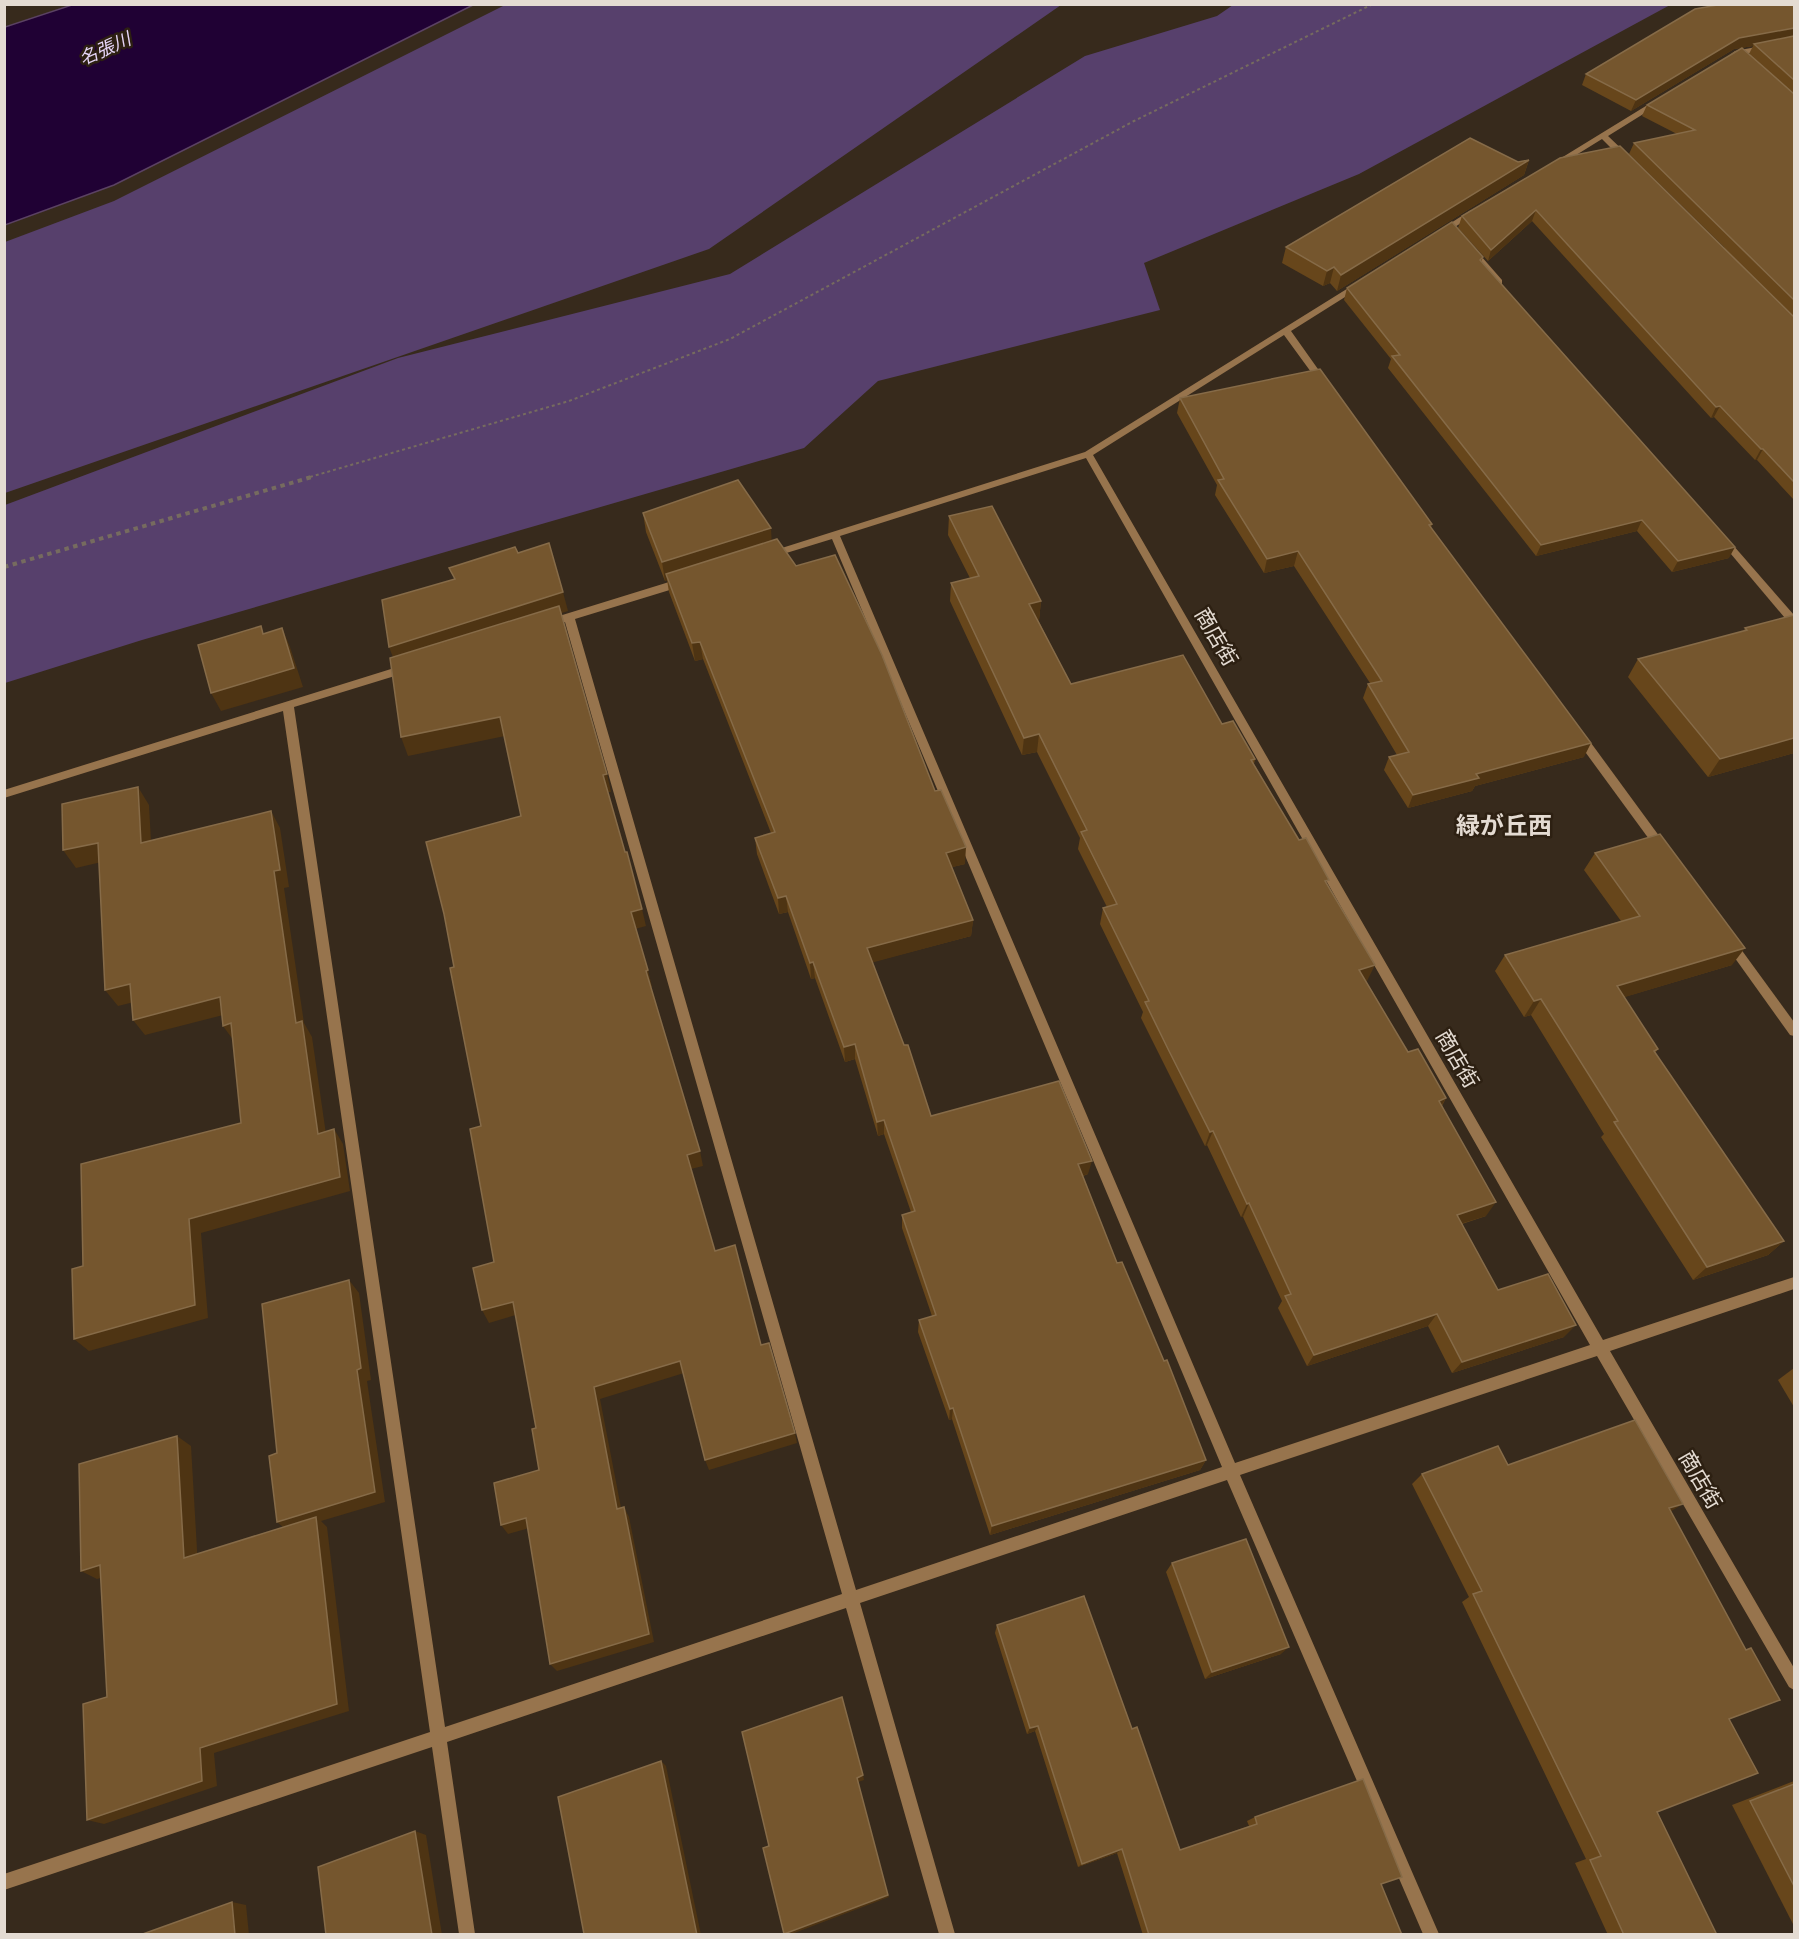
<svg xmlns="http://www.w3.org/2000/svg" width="1799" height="1939" font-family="Bitter,'Noto Sans JP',serif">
<rect width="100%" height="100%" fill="#372a1c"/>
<g fill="#57406c">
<path d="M507 4 1061 5 709 249 5 493V242L114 201Z"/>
<path d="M1233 5H1670L1359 174 1144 263 1160 310 878 381 804 448 142 640 5 683V505L398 358 730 274 1085 56 1217 16Z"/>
</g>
<path fill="#200134" stroke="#5b4263" stroke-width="1.5" d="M72 5V4L473 5 114 185 5 225V27Z"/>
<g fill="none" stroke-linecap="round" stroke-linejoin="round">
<path stroke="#766b5f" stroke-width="2" stroke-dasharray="3 3" stroke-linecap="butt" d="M310 477 569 401 730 339 1134 121 1373 4"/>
<path stroke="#766b5f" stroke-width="4" stroke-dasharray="4.5 4.5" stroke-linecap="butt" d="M4 567 315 476"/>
<g fill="#97744d" fill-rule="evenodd">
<path d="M1794 40V44L1740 55 1731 59 1727 57 1735 51Z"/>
<path d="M1654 101 1661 103 1608 136 1629 156V160H1623L1602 139 1560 165 1553 163Z"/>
<path d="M1471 210 1478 212 1444 234 1437 232Z"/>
<path d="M1468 248H1474L1502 280V284H1496L1468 252Z"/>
<path d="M1358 282 1362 285 1361 287 1291 331 1325 379V383H1319L1284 335 1093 455 1603 1340 1794 1277V1289L1610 1351 1794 1668V1690L1789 1687 1597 1356 1240 1475 1439 1934H1423L1227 1480 860 1603 955 1934H939L846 1608 447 1742 475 1934H459L432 1747 4 1890V1874L430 1732 283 711 4 798V790L407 664 412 668 411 671 294 707 445 1727 842 1594 565 622 547 628 543 627 542 624 543 621 682 578 687 582 686 585 575 619 856 1590 1222 1467 832 539 770 558 765 555 766 553 1085 452ZM1086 458 1590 1345 1235 1463 840 536Z"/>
<path d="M1723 536 1726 537 1794 615V625L1790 624 1720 541V537Z"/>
<path d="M1579 731 1583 732 1665 844 1667 847 1665 850H1657L1575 738 1574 735 1575 732Z"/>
<path d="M1731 939 1735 941 1794 1022V1036L1790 1035 1727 947 1725 944 1727 941Z"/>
</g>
</g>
<g fill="#67461b">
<path d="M1718 4H1794V500L1757 460H1755L1714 417 1711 418 1532 221 1488 261 1458 228 1462 216 1560 158 1725 248 1629 154 1634 143 1677 134 1642 116 1647 105 1749 54 1753 46 1734 49 1631 111 1582 85 1586 74 1719 5Z"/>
<path d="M1529 160 1524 175 1337 291 1330 283 1323 286 1282 263 1286 247Z"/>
<path d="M1483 257 1481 262 1729 558 1672 572 1637 531 1536 556 1388 368 1391 359 1344 300 1347 288Z"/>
<path d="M1180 398 1432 524 1431 528 1584 757 1475 786 1472 791 1408 808 1384 770 1389 757 1397 755 1363 698 1368 684 1370 683 1294 566 1264 573 1215 495 1217 485 1177 413Z"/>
<path d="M643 513 772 540 935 791 965 864 952 867 973 920 971 936 872 962 931 1116 1088 1174 1083 1176 1117 1263 1206 1460 1200 1470 990 1535 952 1419 949 1420 918 1332 919 1320 932 1316 902 1228V1215L911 1212 884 1134 878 1136 855 1059 845 1062 815 978 811 979 788 912 779 914 757 854 755 838 771 833 703 659 695 661 669 592 667 580 665 581 646 532Z"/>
<path d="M949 516 1041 601 1039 620H1038L1071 684 1222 724 1255 759 1254 764 1299 840 1328 885 1367 981H1366L1408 1052 1446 1098 1442 1106 1486 1216 1462 1224 1498 1290 1564 1337 1452 1373 1428 1326 1307 1366 1278 1308 1282 1301 1243 1217H1241L1207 1145 1205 1146 1141 1018 1143 1012 1100 924 1103 908 1107 907 1078 849 1080 838 1037 752 1022 755 950 601 951 583 970 578 948 535Z"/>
<path d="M1794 615V753L1708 777 1628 677 1638 659 1744 631 1745 628Z"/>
<path d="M1595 853 1732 965 1624 997 1658 1049 1655 1053 1784 1241 1768 1255 1693 1280 1601 1137 1604 1134 1531 1015 1524 1017 1495 971 1505 955 1621 921 1584 870Z"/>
<path d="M1794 1368V1407L1778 1380Z"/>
<path d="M1508 1465 1671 1511 1729 1719 1657 1812 1717 1935H1608L1575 1863 1586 1859 1462 1602 1469 1597 1412 1484 1422 1474Z"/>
<path d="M1172 1563 1281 1654 1205 1679 1166 1572Z"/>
<path d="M997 1625 1132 1729 1180 1850 1249 1826 1247 1821 1255 1817 1381 1884 1402 1935H1143L1117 1853 1078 1867 1035 1731 1027 1734 995 1633Z"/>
<path d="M1794 1781V1926L1732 1805Z"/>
</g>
<g fill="#4e3413">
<path d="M1794 28V38L1754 44 1753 46 1734 49 1631 111 1636 100 1739 38Z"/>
<path d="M1529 160 1524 175 1337 291 1341 275Z"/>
<path d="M1536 210 1532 221 1488 261 1491 250Z"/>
<path d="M1334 267 1330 283 1323 286 1327 271Z"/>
<path d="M1720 406 1714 417 1711 418 1716 407Z"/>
<path d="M1761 449H1763L1757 460H1755Z"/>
<path d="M1642 520 1637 531 1536 556 1541 545Z"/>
<path d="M771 528 772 547 666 574 667 580 665 581 662 562Z"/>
<path d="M1735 547 1729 558 1672 572 1678 561Z"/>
<path d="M1298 551 1294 566 1264 573 1267 559Z"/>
<path d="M563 592 568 611 396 665 389 647Z"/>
<path d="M1041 601 1039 620 1027 623 1029 604Z"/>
<path d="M282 628 290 647 303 687 221 711 211 693Z"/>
<path d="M700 642 703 659 695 661 692 643Z"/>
<path d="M500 717 505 736 408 756 401 737Z"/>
<path d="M1039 734 1037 752 1022 755 1024 738Z"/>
<path d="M1794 738V753L1708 777 1720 759Z"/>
<path d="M1591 743 1584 757 1475 786 1472 791 1408 808 1413 795 1476 774Z"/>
<path d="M607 774 611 792H607L603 775Z"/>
<path d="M138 787 149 805 152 860 141 843Z"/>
<path d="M271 811 280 828 289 887 284 888 304 1023 312 1037 328 1148 318 1134 296 1023 274 871Z"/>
<path d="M98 843 110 860 76 868 63 850Z"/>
<path d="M966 847 965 864 945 869 946 853Z"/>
<path d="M786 896 788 912 779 914 778 898Z"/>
<path d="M642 909 646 926 635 929 631 912Z"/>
<path d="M973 920 971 936 867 964V948Z"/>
<path d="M1745 948 1732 965 1605 1003 1617 986Z"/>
<path d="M813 962 815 978 811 979 810 963Z"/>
<path d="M1375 965 1367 981 1352 986 1359 970Z"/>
<path d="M648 970 652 987H650L646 971Z"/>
<path d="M130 984 142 1000 118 1006 105 990Z"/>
<path d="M220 997 231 1013 145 1035 133 1020Z"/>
<path d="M1541 999 1531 1015 1524 1017 1534 1001Z"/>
<path d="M231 1023 234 1041 223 1026Z"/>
<path d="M855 1044V1059L845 1062 844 1047Z"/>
<path d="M1446 1098 1437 1113 1439 1101Z"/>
<path d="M884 1120V1134L878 1136 877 1122Z"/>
<path d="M334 1129 343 1144 350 1191 201 1233 208 1318 89 1351 74 1339 189 1219Z"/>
<path d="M1213 1131 1207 1145 1205 1146 1210 1132Z"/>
<path d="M700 1151 703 1166 691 1169 687 1155Z"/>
<path d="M1092 1161 1088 1174 1075 1178 1078 1164Z"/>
<path d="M1496 1202 1486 1216 1447 1228 1457 1215Z"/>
<path d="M1249 1203 1243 1217H1241L1247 1204Z"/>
<path d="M1784 1241 1768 1255 1693 1280 1707 1267Z"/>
<path d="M349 1280 359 1293 371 1380 367 1381 385 1502 321 1521 327 1527 349 1711 214 1753 217 1786 104 1824 87 1820 200 1748 289 1532 277 1522 357 1370Z"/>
<path d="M513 1302 519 1314 489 1323 482 1310Z"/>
<path d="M1437 1314 1428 1326 1307 1366 1314 1355Z"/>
<path d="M1576 1325 1564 1337 1452 1373 1462 1362Z"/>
<path d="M680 1361 684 1373 600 1399 623 1518 617 1509 594 1387Z"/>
<path d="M953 1408 952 1419 949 1420 950 1409Z"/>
<path d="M795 1433 797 1443 709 1470 705 1460Z"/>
<path d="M177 1436 191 1446 198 1567 184 1558Z"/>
<path d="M1206 1460 1200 1470 990 1535 992 1526Z"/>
<path d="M1683 1504 1668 1513 1669 1508Z"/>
<path d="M624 1507 629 1517 654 1642 557 1671 550 1664Z"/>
<path d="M526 1518 533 1527 508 1534 501 1525Z"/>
<path d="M100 1565 116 1574 97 1579 81 1571Z"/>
<path d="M1289 1647 1281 1654 1205 1679 1212 1672Z"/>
<path d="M1038 1726 1035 1731 1027 1734 1030 1728Z"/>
<path d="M661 1761 666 1766 701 1935H697Z"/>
<path d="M863 1775 864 1780 858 1782 857 1778Z"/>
<path d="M415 1831 426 1835 442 1935H432Z"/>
<path d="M1122 1849 1117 1853 1078 1867 1082 1864Z"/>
<path d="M888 1895 889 1897 789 1935 784 1934Z"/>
<path d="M232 1902 246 1905 249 1935H235Z"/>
</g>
<g fill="#75562e" stroke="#866b48" stroke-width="1.5">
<path d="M1723 4H1794V28L1739 38 1636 100 1586 74 1695 9Z"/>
<path d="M1794 36V80L1754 44Z"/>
<path d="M1742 48 1794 94V300L1634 143 1695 130 1647 105Z"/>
<path d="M1470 138 1518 162 1529 160 1341 275 1334 267 1327 271 1286 247Z"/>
<path d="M1620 146 1794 317V482L1763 449H1761L1720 406 1716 407 1536 210 1491 250 1462 216 1560 158Z"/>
<path d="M1452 222 1483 257 1480 260 1735 547 1678 561 1642 520 1541 545 1392 356 1400 355 1347 288Z"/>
<path d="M1320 369 1432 524 1429 525 1591 743 1476 774 1479 778 1413 795 1389 757 1409 752 1368 684 1382 681 1298 551 1267 559 1218 480 1224 479 1180 398Z"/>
<path d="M738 480 771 528 662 562 643 513Z"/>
<path d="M992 506 1041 601 1029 604 1071 684 1183 655 1222 724 1233 721 1255 759 1251 760 1299 840 1306 838 1329 880 1325 881 1375 965 1359 970 1408 1052 1418 1049 1446 1098 1439 1101 1496 1202 1457 1215 1498 1290 1548 1274 1576 1325 1462 1362 1437 1314 1314 1355 1285 1296 1291 1294 1249 1203 1247 1204 1213 1131 1210 1132 1168 1049 1145 1002 1149 1001 1103 908 1117 904 1081 832 1087 830 1039 734 1024 738 951 583 979 576 949 516Z"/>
<path d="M777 539 796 566 835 555 882 655 935 791 941 790 966 847 946 853 973 920 867 948 904 1045H908L931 1116 1059 1081 1092 1161 1078 1164 1117 1263 1122 1262 1164 1361 1167 1360 1206 1460 992 1526 953 1408 950 1409 919 1320 936 1315 902 1215 915 1211 884 1120 877 1122 855 1044 844 1047 813 962 810 963 786 896 778 898 755 838 775 832 700 642 692 643 666 574Z"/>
<path d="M549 543 563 592 389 647 382 600 455 579 449 568 515 547 518 553Z"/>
<path d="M559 606 607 774 603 775 625 852H627L642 909 631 912 648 970 646 971 700 1151 687 1155 715 1251 735 1245 761 1345 769 1343 795 1433 705 1460 680 1361 594 1387 617 1509 624 1507 649 1634 550 1664 526 1518 501 1525 494 1483 539 1470 532 1429 536 1428 513 1302 482 1310 473 1268 494 1262 470 1129 481 1126 450 968 454 967 444 914 426 842 521 816 500 717 401 737 390 658Z"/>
<path d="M1794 615V738L1720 759 1638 659 1747 630 1745 628Z"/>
<path d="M261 626 263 634 282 628 294 668 211 693 198 645Z"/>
<path d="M138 787 141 843 271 811 280 870 274 871 296 1023 302 1021 318 1134 334 1129 340 1177 189 1219 195 1305 74 1339 72 1269 83 1266 81 1164 241 1123 231 1023 223 1026 220 997 133 1020 130 984 105 990 98 843 63 850 62 804Z"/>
<path d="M1660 834 1745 948 1617 986 1658 1049 1654 1051 1784 1241 1707 1267 1614 1122 1618 1121 1541 999 1534 1001 1505 955 1640 916 1595 853Z"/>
<path d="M349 1280 361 1368 357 1370 375 1492 277 1522 269 1456 277 1453 262 1304Z"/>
<path d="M1635 1420 1683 1504 1669 1508 1746 1650 1751 1648 1780 1700 1729 1719 1758 1773 1657 1812 1717 1935H1624L1590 1860 1601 1856 1473 1594 1482 1591 1422 1474 1498 1446 1508 1465Z"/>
<path d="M177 1436 184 1558 316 1517 337 1704 200 1748 202 1781 87 1820 83 1704 107 1697 100 1565 81 1571 79 1464Z"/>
<path d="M1246 1539 1289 1647 1212 1672 1172 1563Z"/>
<path d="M1084 1596 1132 1729 1137 1727 1180 1850 1257 1824 1255 1817 1363 1779 1402 1877 1381 1884 1402 1935H1149L1122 1849 1082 1864 1038 1726 1030 1728 997 1625Z"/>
<path d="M842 1697 863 1775 857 1778 888 1895 784 1934 763 1848 769 1846 742 1732Z"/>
<path d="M661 1761 697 1935H582L584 1934 558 1797Z"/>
<path d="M1794 1784V1886L1750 1801Z"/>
<path d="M415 1831 432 1935H326L318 1867Z"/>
<path d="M232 1902 235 1935H140Z"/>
</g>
<g text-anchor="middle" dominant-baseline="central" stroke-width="5" stroke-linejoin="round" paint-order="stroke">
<g font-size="18" font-style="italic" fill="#e6d5f7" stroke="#2d2012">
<text transform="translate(105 49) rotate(-24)">名張川</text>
</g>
<g font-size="21" fill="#e4dbd2" stroke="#2d2012">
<text transform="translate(1216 637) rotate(60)">商店街</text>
<text transform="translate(1457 1059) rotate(60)">商店街</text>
<text transform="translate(1700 1480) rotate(60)">商店街</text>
</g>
<g font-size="24" font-weight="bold" fill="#e4dbd2" stroke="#2d2012">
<text x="1504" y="826">緑が丘西</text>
</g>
</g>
<rect width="1799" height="1939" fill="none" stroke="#e4dbd2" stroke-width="12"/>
</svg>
